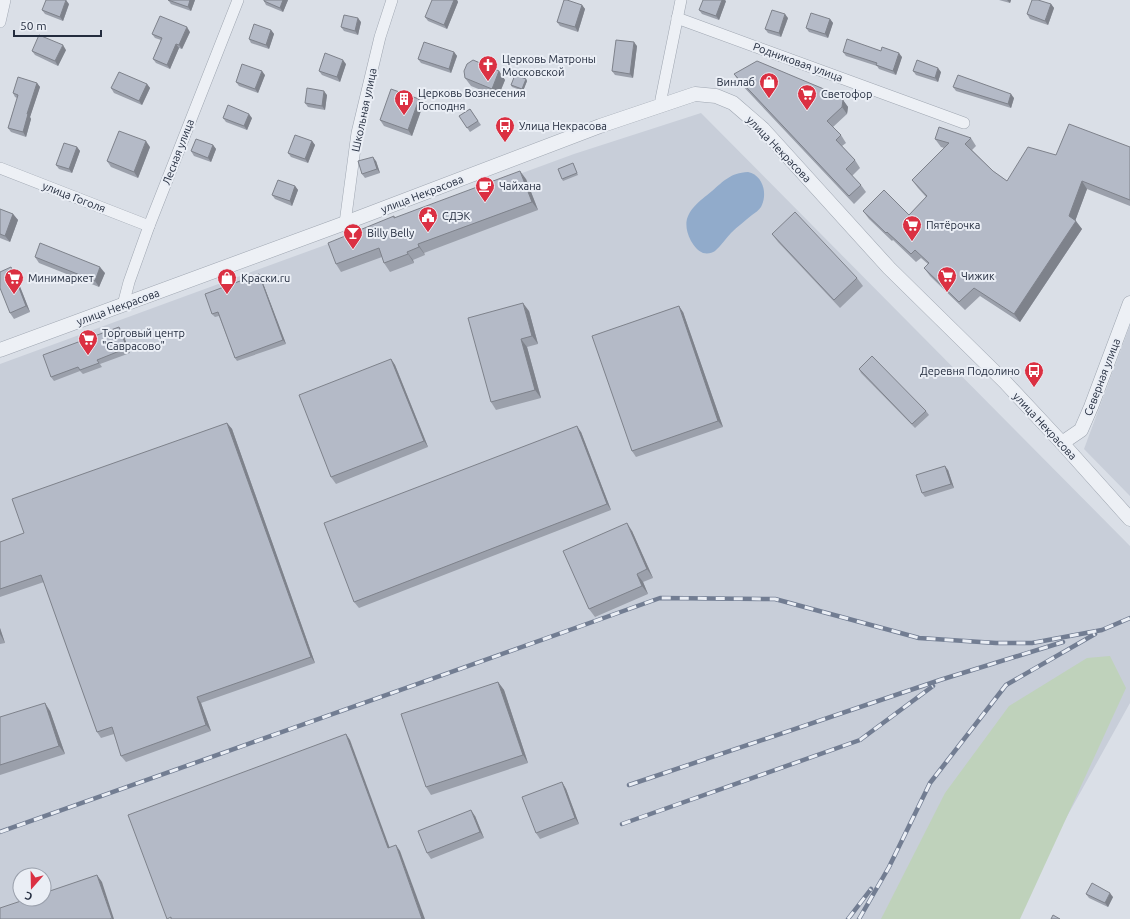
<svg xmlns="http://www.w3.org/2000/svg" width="1130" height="919" font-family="Ubuntu,sans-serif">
<rect width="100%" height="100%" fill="#dadfe7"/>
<g fill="#c8ced9" fill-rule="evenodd">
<path d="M701 113 1130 546V703L1010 919H0V364L574 154ZM20 875H44V899H20Z"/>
<path d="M1130 325V496L1084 449Z"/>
</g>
<path fill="#bfd2bb" d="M1110 656 1126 688 1020 919H881L945 793 1009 706 1087 658Z"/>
<path fill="#91abcb" d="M748 172C763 175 768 194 761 207 759 210 755 213 752 215 745 221 738 226 731 233 726 238 721 246 715 251 712 253 708 254 703 253 698 251 694 246 691 241 678 216 695 205 712 191 724 181 730 173 748 172Z"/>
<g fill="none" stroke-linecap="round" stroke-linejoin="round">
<defs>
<g id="minor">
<path d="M677 18 964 123"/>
<path d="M0 22 5 0"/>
<path d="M661 106V99L681 0"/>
<path d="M0 168 149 226"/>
<path d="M345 223 357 133 380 37 392 0"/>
<path d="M123 305 129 282 149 226 238 0"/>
</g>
<g id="tertiary">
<path d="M0 350 345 223 600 126 695 94 716 96 733 103 763 129 889 268 1005 382 1062 443 1130 519"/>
<path d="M1062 443 1081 430 1091 407 1130 303"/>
</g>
</defs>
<use href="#minor" stroke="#9fa6b1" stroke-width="12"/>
<use href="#tertiary" stroke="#9fa6b1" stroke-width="15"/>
<use href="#minor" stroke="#edf0f5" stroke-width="11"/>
<use href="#tertiary" stroke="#edf0f5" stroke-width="14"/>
<defs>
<g id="rail">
<path d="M629 785 940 680 1063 642"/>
<path d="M622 824 860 740 933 686"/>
<path d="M0 832 660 598 775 599 919 638 996 643H1032L1102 630 1130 618"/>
<path d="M848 919 871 889"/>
<path d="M859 919 889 867 930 783 1006 685 1095 634"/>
</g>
</defs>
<use href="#rail" stroke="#727d92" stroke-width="4.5"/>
<use href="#rail" stroke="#eaeef5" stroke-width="3" stroke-dasharray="9" stroke-linecap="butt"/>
</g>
<g fill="#9ba0ab">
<path d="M168 0H195L191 11 171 4Z"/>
<path d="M264 0H288L283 12 266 5 264 1Z"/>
<path d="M454 0H457L458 2 447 29 428 21 425 17Z"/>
<path d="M999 0H1011L1010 3Z"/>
<path d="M726 1 719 20 702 14 699 10Z"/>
<path d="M69 4 63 21 45 14 42 10Z"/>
<path d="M1051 4 1054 8 1048 25 1030 19 1027 14Z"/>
<path d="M582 5 585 9 578 32 560 26 557 22Z"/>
<path d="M788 18 781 37 768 33 765 29Z"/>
<path d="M830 19 833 23 828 38 809 32 806 28Z"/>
<path d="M361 22 358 35 344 31 341 27Z"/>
<path d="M271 30 274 34 269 49 251 43 249 39Z"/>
<path d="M190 32 182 49 179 48 170 69 156 63 153 59 161 40 155 38 152 34Z"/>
<path d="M637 46 633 78 615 75 612 71Z"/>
<path d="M66 50 58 66 35 55 32 51Z"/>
<path d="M881 51 902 57 896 75 879 69 877 66 846 56 843 52Z"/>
<path d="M454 52 457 56 451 73 421 63 418 59Z"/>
<path d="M346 64 340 82 322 75 319 71Z"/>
<path d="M499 71 505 80 498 97 471 86 465 78Z"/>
<path d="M913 71 941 72 938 82 916 75Z"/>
<path d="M734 74 843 100 848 107 847 114 833 127 841 135 846 143 842 146 855 160 860 168 852 176 861 185 866 192 854 204 739 82Z"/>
<path d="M265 75 258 93 239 86 236 82Z"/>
<path d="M526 79 527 81 523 91 512 87 511 85Z"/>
<path d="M37 83 40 87 30 117 31 119 26 137 11 132 8 128 17 98 15 97 13 93Z"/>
<path d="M147 84 150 88 142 105 114 93 111 88Z"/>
<path d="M953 87 1014 98 1011 108 956 91Z"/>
<path d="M327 95 325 110 308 107 305 103Z"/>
<path d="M419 99 423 105 412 136 384 126 380 120Z"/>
<path d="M470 109 481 125 470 132 459 116Z"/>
<path d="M223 118H252L247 130 226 122Z"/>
<path d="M971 138 976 146 972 150 993 171 1007 181 1056 155 1130 147V206L1087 189 1075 221 1082 229 1020 322 980 296 965 310 930 276 924 268 928 264 921 258 916 262 893 240 892 241 869 219 863 211 909 215 926 197 918 188 912 180 944 148 941 147 935 139Z"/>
<path d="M312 141 315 145 308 163 291 157 288 153Z"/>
<path d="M213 145 216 149 211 162 194 156 191 151Z"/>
<path d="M77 147 80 151 72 173 59 169 56 165Z"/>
<path d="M150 147 138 178 111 167 107 161Z"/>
<path d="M376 161 380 173 365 178 362 174Z"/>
<path d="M573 163 574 165 578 175 563 181 562 179Z"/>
<path d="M526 179 538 210 424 253 425 255 413 260 414 263 390 272 384 263 382 257 341 272 336 264 394 216 395 218Z"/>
<path d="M295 186 298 190 292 206 275 199 272 195Z"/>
<path d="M0 209 13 214 18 220 10 242 0 238Z"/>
<path d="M772 234 857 278 863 286 840 308 778 242Z"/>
<path d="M35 257 105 273 99 287 39 263Z"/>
<path d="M11 267 15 274 30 312 14 319 10 313Z"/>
<path d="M261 278 286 344 237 361 235 358 219 316 215 317 212 314Z"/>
<path d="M529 311 538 344 527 347 541 398 496 410 491 402Z"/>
<path d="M683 312 723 427 636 457 632 451Z"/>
<path d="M122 331 130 353 100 364 102 367 83 374 80 371 54 381 51 377Z"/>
<path d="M391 359 395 365 428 447 336 484 331 477Z"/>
<path d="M859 369 926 411 929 415 915 428 861 373Z"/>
<path d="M227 423 232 429 315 663 201 703 211 731 126 762 121 756 114 734 101 738 97 732 44 582 0 597V542L24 533Z"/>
<path d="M581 432 611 510 359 608 354 602Z"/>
<path d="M948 470 954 488 925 497 922 493Z"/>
<path d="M632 531 653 578 643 582 648 594 595 617 589 609Z"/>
<path d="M0 628 5 643 0 644Z"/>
<path d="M498 682 504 690 528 763 431 795 426 787Z"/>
<path d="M50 711 65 754 0 775V717Z"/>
<path d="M562 782 566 789 579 824 540 839 536 833Z"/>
<path d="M475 816 484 838 431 859 427 853Z"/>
<path d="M1086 894 1113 897 1108 907 1089 898Z"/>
</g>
<g fill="#7e828b">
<path d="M66 0 69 4 63 21 60 17Z"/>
<path d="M190 0H195L191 11 188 7Z"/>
<path d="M283 0H288L283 12 280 8Z"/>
<path d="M454 0H457L458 2 447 29 444 25Z"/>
<path d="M722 0H725L726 1 719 20 716 16Z"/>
<path d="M1007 0H1011L1010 3Z"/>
<path d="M1051 4 1054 8 1048 25 1045 21Z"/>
<path d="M582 5 585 9 578 32 575 27Z"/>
<path d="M785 14 788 18 781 37 779 33Z"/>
<path d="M358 18 361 22 358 35 355 31Z"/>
<path d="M830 19 833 23 828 38 825 34Z"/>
<path d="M187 27 190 32 182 49 179 45Z"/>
<path d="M271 30 274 34 269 49 266 45Z"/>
<path d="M634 42 637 46 633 78 630 74Z"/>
<path d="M176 44 179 48 170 69 167 65Z"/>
<path d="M63 45 66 50 58 66 55 61Z"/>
<path d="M454 52 457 56 451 73 449 69Z"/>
<path d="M899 53 902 57 896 75 893 71Z"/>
<path d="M343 60 346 64 340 82 337 77Z"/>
<path d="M938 68 941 72 938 82 935 78Z"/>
<path d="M262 71 265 75 258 93 255 89Z"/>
<path d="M499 71 505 80 498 97 492 89Z"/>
<path d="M526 79 527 81 523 91 522 89Z"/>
<path d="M37 83 40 87 30 117 31 119 26 137 23 132 27 114Z"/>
<path d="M147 84 150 88 142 105 139 101Z"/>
<path d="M324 91 327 95 325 110 322 106Z"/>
<path d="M1011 94 1014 98 1011 108 1008 104Z"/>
<path d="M419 99 423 105 412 136 408 130Z"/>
<path d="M843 100 848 107 847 114 842 107Z"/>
<path d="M249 114 252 118 247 130 244 126Z"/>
<path d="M146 141 150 147 138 178 134 172Z"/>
<path d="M312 141 315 145 308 163 305 159Z"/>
<path d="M213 145 216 149 211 162 208 158Z"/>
<path d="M77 147 80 151 72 173 69 169Z"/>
<path d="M373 157 376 161 380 173 377 169Z"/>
<path d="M520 171 526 179 538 210 532 202Z"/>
<path d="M1082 181 1087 189 1074 224 1069 216Z"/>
<path d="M295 186 298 190 292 206 290 201Z"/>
<path d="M13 214 18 220 10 242 5 236Z"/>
<path d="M1076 221 1082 229 1020 322 1014 314Z"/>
<path d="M418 244 424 253 425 255 419 247Z"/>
<path d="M407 252 413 260 414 263 408 254Z"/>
<path d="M11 267 15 274 30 312 26 306Z"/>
<path d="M100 267 105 273 99 287 95 281Z"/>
<path d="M259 274 261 278 286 344 283 340Z"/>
<path d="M523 303 529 311 538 344 532 336Z"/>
<path d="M679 306 683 312 723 427 718 421Z"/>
<path d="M119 327 122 331 130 353 127 348Z"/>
<path d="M521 339 527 347 541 398 535 390Z"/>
<path d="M391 359 395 365 428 447 424 441Z"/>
<path d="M227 423 232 429 315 663 311 657Z"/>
<path d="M577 426 581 432 611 510 607 504Z"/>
<path d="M945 466 948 470 954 488 951 484Z"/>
<path d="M627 523 632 531 653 578 647 569Z"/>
<path d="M637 574 643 582 648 594 642 586Z"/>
<path d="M0 628 5 643 0 634Z"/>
<path d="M498 682 504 690 528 763 523 755Z"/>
<path d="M197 697 201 703 211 731 206 725Z"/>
<path d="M45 703 50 711 65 754 59 746Z"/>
<path d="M346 734 350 740 392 854 388 848Z"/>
<path d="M562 782 566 789 579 824 575 818Z"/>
<path d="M471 810 475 816 484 838 480 832Z"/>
<path d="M396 845 400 851 425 919H422Z"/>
<path d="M97 875 102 882 114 919H112V918Z"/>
<path d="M1110 893 1113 897 1108 907 1105 903Z"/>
</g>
<g fill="#b4bac7" stroke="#7e828b">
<path d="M46 0H66L60 17 42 10Z"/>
<path d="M168 0H190L188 7Z"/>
<path d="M264 0H283L280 8 264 1Z"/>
<path d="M432 0H454L444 25 425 17Z"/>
<path d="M564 0H567L582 5 575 27 557 22Z"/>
<path d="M703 0H722L716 16 699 10Z"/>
<path d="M1032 0H1038L1051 4 1045 21 1027 14Z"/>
<path d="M772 10 785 14 779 33 765 29Z"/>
<path d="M811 13 830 19 825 34 806 28Z"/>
<path d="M344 15 358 18 355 31 341 27Z"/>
<path d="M160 16 187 27 179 45 176 44 167 65 153 59 162 38 152 34Z"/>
<path d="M254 24 271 30 266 45 249 39Z"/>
<path d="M39 35 63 45 55 61 32 51Z"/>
<path d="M847 39 881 51 882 47 899 53 893 71 876 65 877 63 843 52Z"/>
<path d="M616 40 634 42 630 74 612 71Z"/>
<path d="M424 42 454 52 449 69 418 59Z"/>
<path d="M325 53 343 60 337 77 319 71Z"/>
<path d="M473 60 499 71 492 89 465 78 464 71 467 64Z"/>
<path d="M917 60 938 68 935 78 913 71Z"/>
<path d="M757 61 838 95 843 100 842 107 827 121 841 135 836 140 855 160 846 169 861 185 849 196 734 74Z"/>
<path d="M242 64 262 71 255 89 236 82Z"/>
<path d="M119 72 147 84 139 101 111 88Z"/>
<path d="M515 75 526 79 522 89 511 85Z"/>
<path d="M958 75 1011 94 1008 104 953 87Z"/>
<path d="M18 77 37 83 27 114H28L23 132 8 128 18 95 13 93Z"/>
<path d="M307 88 324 91 322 106 305 103Z"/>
<path d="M391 89 419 99 408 130 380 120Z"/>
<path d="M228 105 249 114 244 126 223 118Z"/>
<path d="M470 109 478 121 467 128 459 116Z"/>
<path d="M1069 124 1130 147V200L1082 181 1069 216 1076 221 1014 314 974 288 959 302 924 268 929 263 915 250 911 254 887 232 886 233 863 211 884 190 909 215 927 196 912 180 949 143 935 139 939 127 971 138 965 144 993 171 1007 181 1028 147 1056 155Z"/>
<path d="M119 131 146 141 134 172 107 161Z"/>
<path d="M295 135 312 141 305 159 288 153Z"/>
<path d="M196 139 213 145 208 158 191 151Z"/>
<path d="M64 143 77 147 69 169 56 165Z"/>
<path d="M373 157 377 169 362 174 358 161Z"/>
<path d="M573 163 577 173 562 179 558 169Z"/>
<path d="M520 171 532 202 418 244 419 247 407 252 408 254 384 263 379 248 336 264 328 243 394 216V218Z"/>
<path d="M278 180 295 186 290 201 272 195Z"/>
<path d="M0 209 13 214 5 236 0 234Z"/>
<path d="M795 212 857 278 834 300 772 234Z"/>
<path d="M40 243 100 267 95 281 35 257Z"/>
<path d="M11 267 26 306 10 313 0 288V272Z"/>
<path d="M259 274 283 340 235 358 218 312 212 314 205 294Z"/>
<path d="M523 303 532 336 521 339 535 390 491 402 468 318Z"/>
<path d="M679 306 718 421 632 451 592 336Z"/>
<path d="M119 327 127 348 97 360 99 363 80 370 78 367 51 377 43 355Z"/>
<path d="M872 356 926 411 912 424 859 369Z"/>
<path d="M391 359 424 441 331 477 299 395Z"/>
<path d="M227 423 311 657 197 697 206 725 121 756 112 727 97 732 41 575 0 589V542L24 533 12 499Z"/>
<path d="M577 426 607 504 354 602 324 523Z"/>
<path d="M945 466 951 484 922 493 916 475Z"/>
<path d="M627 523 647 569 637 574 642 586 589 609 563 551Z"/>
<path d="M498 682 523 755 426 787 401 714Z"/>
<path d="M45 703 59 746 0 765V717Z"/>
<path d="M346 734 388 848 396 845 422 919H171V917L167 919 128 815Z"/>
<path d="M562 782 575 818 536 833 522 797Z"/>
<path d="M471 810 480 832 427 853 418 831Z"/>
<path d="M97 875 112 918 110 919H0V908L27 899H44V893Z"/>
<path d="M1092 883 1110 893 1105 903 1086 894Z"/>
<path d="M1053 915 1060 919H1051Z"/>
</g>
<defs>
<symbol id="church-pin" viewBox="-11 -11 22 30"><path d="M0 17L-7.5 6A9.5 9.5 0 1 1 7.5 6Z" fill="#db3042" stroke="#eaeef5"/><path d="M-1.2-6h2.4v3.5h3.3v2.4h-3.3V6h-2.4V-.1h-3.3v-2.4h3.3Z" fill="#fff"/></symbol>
<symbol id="shop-pin" viewBox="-11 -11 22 30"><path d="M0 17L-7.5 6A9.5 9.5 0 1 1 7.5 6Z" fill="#db3042" stroke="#eaeef5"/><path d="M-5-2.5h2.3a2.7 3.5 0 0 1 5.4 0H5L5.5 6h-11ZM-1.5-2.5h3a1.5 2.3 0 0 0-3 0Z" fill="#fff"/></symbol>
<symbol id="supermarket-pin" viewBox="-11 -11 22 30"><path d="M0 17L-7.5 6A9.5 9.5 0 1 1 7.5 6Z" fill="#db3042" stroke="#eaeef5"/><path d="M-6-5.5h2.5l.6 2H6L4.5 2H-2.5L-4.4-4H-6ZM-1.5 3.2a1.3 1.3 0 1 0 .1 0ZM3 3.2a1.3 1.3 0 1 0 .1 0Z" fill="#fff"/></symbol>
<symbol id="building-pin" viewBox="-11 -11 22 30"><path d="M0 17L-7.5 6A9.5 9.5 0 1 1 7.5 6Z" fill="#db3042" stroke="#eaeef5"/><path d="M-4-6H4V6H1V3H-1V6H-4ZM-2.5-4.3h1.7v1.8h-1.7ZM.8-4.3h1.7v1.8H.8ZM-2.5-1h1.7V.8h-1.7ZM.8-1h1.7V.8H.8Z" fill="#fff"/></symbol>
<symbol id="bus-pin" viewBox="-11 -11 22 30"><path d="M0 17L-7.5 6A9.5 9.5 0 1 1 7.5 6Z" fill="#db3042" stroke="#eaeef5"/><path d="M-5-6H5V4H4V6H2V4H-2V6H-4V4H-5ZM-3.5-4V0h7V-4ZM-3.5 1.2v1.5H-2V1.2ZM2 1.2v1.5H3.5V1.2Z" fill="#fff"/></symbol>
<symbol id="cafe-pin" viewBox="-11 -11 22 30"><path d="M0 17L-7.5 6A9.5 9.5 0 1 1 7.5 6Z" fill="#db3042" stroke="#eaeef5"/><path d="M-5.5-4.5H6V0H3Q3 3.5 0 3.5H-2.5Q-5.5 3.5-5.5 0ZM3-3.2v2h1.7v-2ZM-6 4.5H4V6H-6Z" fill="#fff"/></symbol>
<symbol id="civic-pin" viewBox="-11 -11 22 30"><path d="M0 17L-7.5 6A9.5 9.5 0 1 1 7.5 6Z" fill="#db3042" stroke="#eaeef5"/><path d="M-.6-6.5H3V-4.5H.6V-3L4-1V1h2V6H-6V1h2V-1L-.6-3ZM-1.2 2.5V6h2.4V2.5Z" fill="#fff"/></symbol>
<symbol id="bar-pin" viewBox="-11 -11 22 30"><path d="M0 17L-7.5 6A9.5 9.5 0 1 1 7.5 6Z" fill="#db3042" stroke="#eaeef5"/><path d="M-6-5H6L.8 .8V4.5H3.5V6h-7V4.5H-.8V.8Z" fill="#fff"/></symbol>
</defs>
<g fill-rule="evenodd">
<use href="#church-pin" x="477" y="54" width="22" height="30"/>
<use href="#shop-pin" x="758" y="71" width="22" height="30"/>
<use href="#supermarket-pin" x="796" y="83" width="22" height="30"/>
<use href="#building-pin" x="393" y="88" width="22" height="30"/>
<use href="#bus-pin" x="494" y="115" width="22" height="30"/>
<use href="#cafe-pin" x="474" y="175" width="22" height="30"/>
<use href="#civic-pin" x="417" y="205" width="22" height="30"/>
<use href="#supermarket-pin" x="901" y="214" width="22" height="30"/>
<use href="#bar-pin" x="342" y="222" width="22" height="30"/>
<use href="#supermarket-pin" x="936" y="265" width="22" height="30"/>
<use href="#supermarket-pin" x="3" y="267" width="22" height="30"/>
<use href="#shop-pin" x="216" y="267" width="22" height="30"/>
<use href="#supermarket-pin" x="77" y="328" width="22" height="30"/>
<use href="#bus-pin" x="1023" y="360" width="22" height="30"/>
</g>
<g text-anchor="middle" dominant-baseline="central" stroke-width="4" stroke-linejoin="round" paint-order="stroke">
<g font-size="11" fill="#232c3e" stroke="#eaeef5" text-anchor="start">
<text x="502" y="59">Церковь Матроны<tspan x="502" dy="13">Московской</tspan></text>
<text x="755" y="82" text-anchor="end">Винлаб</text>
<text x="418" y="93">Церковь Вознесения<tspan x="418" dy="13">Господня</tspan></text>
<text x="821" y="94">Светофор</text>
<text x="519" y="126">Улица Некрасова</text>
<text x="499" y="186">Чайхана</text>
<text x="442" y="216">СДЭК</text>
<text x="926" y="225">Пятёрочка</text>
<text x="367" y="233">Billy Belly</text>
<text x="961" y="276">Чижик</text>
<text x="28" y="278">Минимаркет</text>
<text x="241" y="278">Краски.ru</text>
<text x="102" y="333">Торговый центр<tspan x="102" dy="13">"Саврасово"</tspan></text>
<text x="1020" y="371" text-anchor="end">Деревня Подолино</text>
</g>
<g font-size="11" fill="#232c3e" stroke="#eaeef5">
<text transform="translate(798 62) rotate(20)">Родниковая улица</text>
<text transform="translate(364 110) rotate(-78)">Школьная улица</text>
<text transform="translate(779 149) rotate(46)">улица Некрасова</text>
<text transform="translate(178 152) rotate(-69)">Лесная улица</text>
<text transform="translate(422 194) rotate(-21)">улица Некрасова</text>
<text transform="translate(74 197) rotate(21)">улица Гоголя</text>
<text transform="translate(118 307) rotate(-20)">улица Некрасова</text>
<text transform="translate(1102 377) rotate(-69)">Северная улица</text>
<text transform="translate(1045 426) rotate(47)">улица Некрасова</text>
</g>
</g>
<g transform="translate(32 887) rotate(200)"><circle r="19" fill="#eaeef5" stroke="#9aa0ac"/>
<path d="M0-3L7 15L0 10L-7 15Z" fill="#db3042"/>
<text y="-6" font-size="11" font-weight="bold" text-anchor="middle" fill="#232c3e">С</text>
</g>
<path d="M14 30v6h87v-6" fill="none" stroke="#232c3e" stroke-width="2"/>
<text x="20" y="30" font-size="12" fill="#232c3e" stroke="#eaeef5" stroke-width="3" paint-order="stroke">50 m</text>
</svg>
